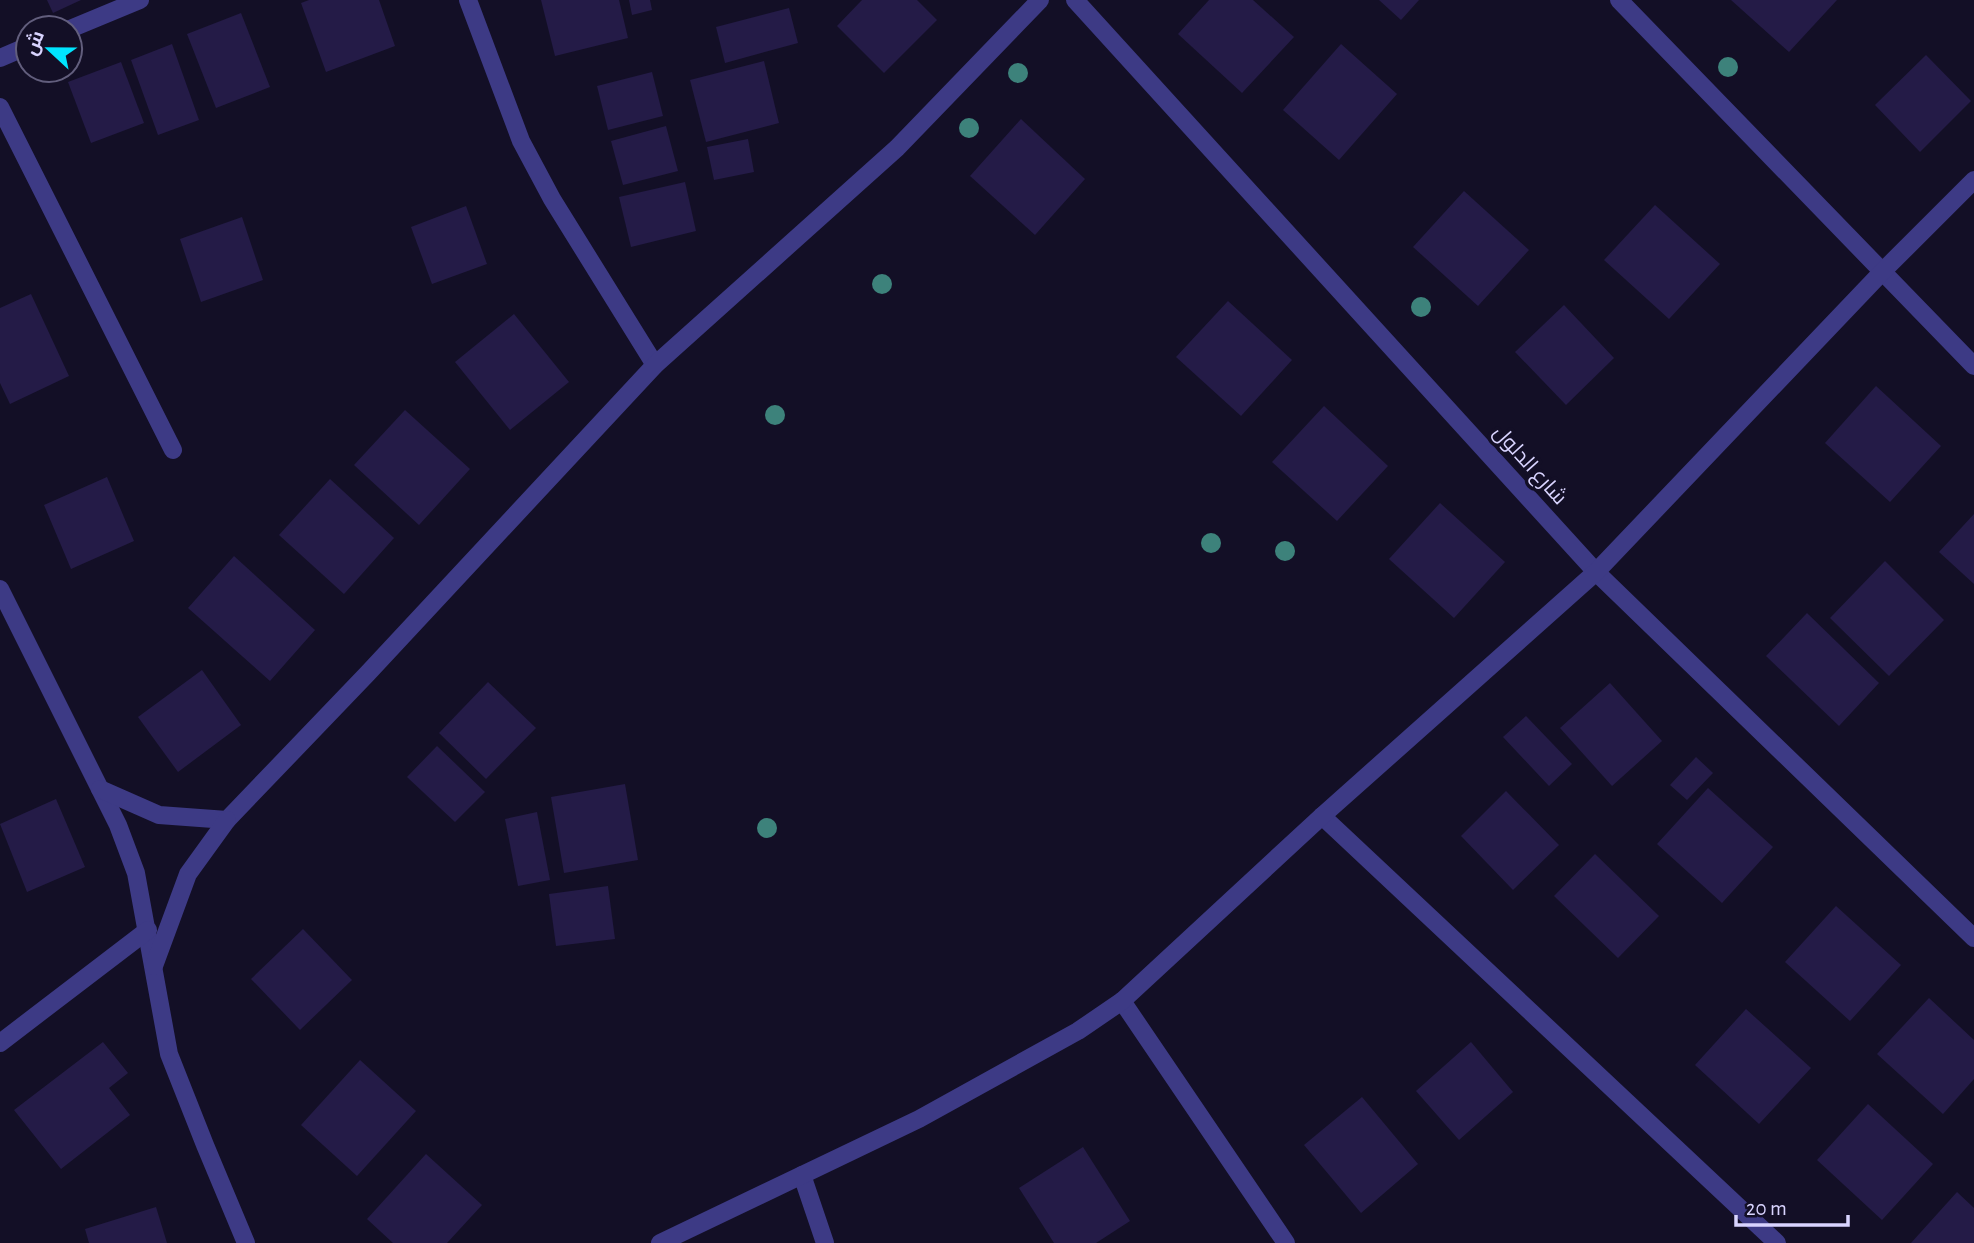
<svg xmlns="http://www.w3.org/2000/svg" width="1974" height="1243" font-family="'Alegreya Sans',Cairo,sans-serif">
<rect width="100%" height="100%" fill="#130f26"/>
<g fill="#241b47">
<path d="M47 0H81L53 13Z"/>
<path d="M309 0H379L395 46 326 72 301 3Z"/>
<path d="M541 0H619L628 38 555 56Z"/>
<path d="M629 0H650L652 10 632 15Z"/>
<path d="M862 0H917L937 20 884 73 837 26Z"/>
<path d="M1209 0H1253L1294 37 1242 93 1178 34Z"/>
<path d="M1379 0H1419L1401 20Z"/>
<path d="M1731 0H1837L1789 52Z"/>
<path d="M789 8 798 43 725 63 716 27Z"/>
<path d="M241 13 270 87 216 108 187 34Z"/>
<path d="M172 44 199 120 158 135 131 60Z"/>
<path d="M1341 44 1397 94 1339 160 1283 110Z"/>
<path d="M1926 55 1971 101 1920 152 1875 105Z"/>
<path d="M764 61 779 123 706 142 690 80Z"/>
<path d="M121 62 144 123 91 143 68 82Z"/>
<path d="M652 72 663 116 608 130 597 86Z"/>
<path d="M1021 119 1085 179 1035 235 970 176Z"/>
<path d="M666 126 678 171 623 185 611 141Z"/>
<path d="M748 139 754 172 714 180 707 147Z"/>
<path d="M685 182 696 231 631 247 619 197Z"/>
<path d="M1464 191 1529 250 1478 306 1413 247Z"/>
<path d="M1655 205 1720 264 1669 319 1604 260Z"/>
<path d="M466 206 487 264 432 284 411 227Z"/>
<path d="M242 217 263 280 201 302 180 239Z"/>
<path d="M31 294 69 376 10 404 0 383V308Z"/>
<path d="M1228 301 1292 360 1241 416 1176 357Z"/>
<path d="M1564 305 1614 358 1566 405 1515 352Z"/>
<path d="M514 314 569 382 510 430 455 362Z"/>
<path d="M1876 386 1941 446 1890 502 1825 443Z"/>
<path d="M1324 406 1388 466 1337 521 1272 462Z"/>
<path d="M405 410 470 469 419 525 354 465Z"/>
<path d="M107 477 134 541 71 569 44 505Z"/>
<path d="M330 479 394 538 344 594 279 535Z"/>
<path d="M1440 503 1505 562 1454 618 1389 559Z"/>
<path d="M1974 514V584L1939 552Z"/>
<path d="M234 556 315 630 270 681 188 608Z"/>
<path d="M1885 561 1944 620 1889 676 1830 618Z"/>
<path d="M1807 613 1879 683 1839 726 1766 656Z"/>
<path d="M202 670 241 725 178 772 138 717Z"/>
<path d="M488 682 536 728 486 779 439 733Z"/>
<path d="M1610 683 1662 741 1612 786 1560 728Z"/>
<path d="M1526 716 1572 764 1549 786 1503 737Z"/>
<path d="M437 746 485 792 455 822 407 777Z"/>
<path d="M1696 757 1713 773 1687 800 1670 785Z"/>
<path d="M625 784 638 860 564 873 551 797Z"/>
<path d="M1708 788 1773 847 1722 903 1657 844Z"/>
<path d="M1506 791 1559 845 1513 890 1461 836Z"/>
<path d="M56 799 85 867 27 892 0 824Z"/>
<path d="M537 812 550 880 518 886 505 819Z"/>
<path d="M1595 854 1659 916 1618 958 1554 896Z"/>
<path d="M608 886 615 939 556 946 549 894Z"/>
<path d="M1836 906 1901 965 1850 1021 1785 962Z"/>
<path d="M303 929 352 980 300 1030 251 979Z"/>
<path d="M1929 998 1974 1040V1079L1943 1114 1877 1054Z"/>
<path d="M1746 1009 1811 1068 1759 1124 1695 1065Z"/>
<path d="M103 1042 128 1073 109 1088 130 1115 61 1169 14 1110Z"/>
<path d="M1471 1042 1513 1092 1459 1140 1416 1091Z"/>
<path d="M360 1060 416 1111 357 1176 301 1125Z"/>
<path d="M1362 1097 1418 1164 1361 1213 1304 1145Z"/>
<path d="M1868 1104 1933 1164 1882 1220 1817 1160Z"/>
<path d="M1083 1147 1130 1221 1096 1243H1054L1019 1188Z"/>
<path d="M426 1154 482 1205 447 1243H393L367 1219Z"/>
<path d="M1957 1192 1974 1208V1243H1911Z"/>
<path d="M156 1207 167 1243H89L85 1229Z"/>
</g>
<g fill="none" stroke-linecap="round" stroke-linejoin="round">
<g stroke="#3d3a85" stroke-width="18">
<path d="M468 0 521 141 552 199 655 365"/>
<path d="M1075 0 1596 572 1974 938"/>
<path d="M1619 0 1974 366"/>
<path d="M70 29 140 0"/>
<path d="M0 58 28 46"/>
<path d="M0 107 173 450"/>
<path d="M0 589 118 825 136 873 169 1054 205 1145 246 1243"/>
<path d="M100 789 159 815 227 820 368 673 655 365 897 148 1040 0"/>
<path d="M1322 816 1777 1243"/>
<path d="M154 966 188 874 227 820"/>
<path d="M1122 1001 1286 1243"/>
<path d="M0 1043 148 930"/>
<path d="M802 1175 825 1243"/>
<path d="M660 1243 919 1119 1078 1031 1122 1001 1322 816 1596 572 1883 271 1974 180"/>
</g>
</g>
<g fill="#3d827b">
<circle cx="1728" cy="67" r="10"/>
<circle cx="1018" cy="73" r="10"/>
<circle cx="969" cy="128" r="10"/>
<circle cx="882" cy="284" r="10"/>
<circle cx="1421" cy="307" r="10"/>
<circle cx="775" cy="415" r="10"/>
<circle cx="1211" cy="543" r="10"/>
<circle cx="1285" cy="551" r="10"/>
<circle cx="767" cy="828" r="10"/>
</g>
<g text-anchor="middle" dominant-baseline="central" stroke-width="7" stroke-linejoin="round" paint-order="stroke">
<g font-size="21" fill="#d9d4ff" stroke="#130f26">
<text transform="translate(1530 465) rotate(48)">شارع الدلول</text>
</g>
</g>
<g transform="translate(49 49) rotate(292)"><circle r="33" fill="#130f26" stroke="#625e7d" stroke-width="2"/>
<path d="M0-5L12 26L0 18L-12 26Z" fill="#00e5ff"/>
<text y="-10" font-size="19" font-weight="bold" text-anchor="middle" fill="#d9d4ff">ش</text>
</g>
<path d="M1736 1215v10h112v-10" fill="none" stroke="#d9d4ff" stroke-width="3.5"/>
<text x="1746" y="1215" font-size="21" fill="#d9d4ff" stroke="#130f26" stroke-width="5" paint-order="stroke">20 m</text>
</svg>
